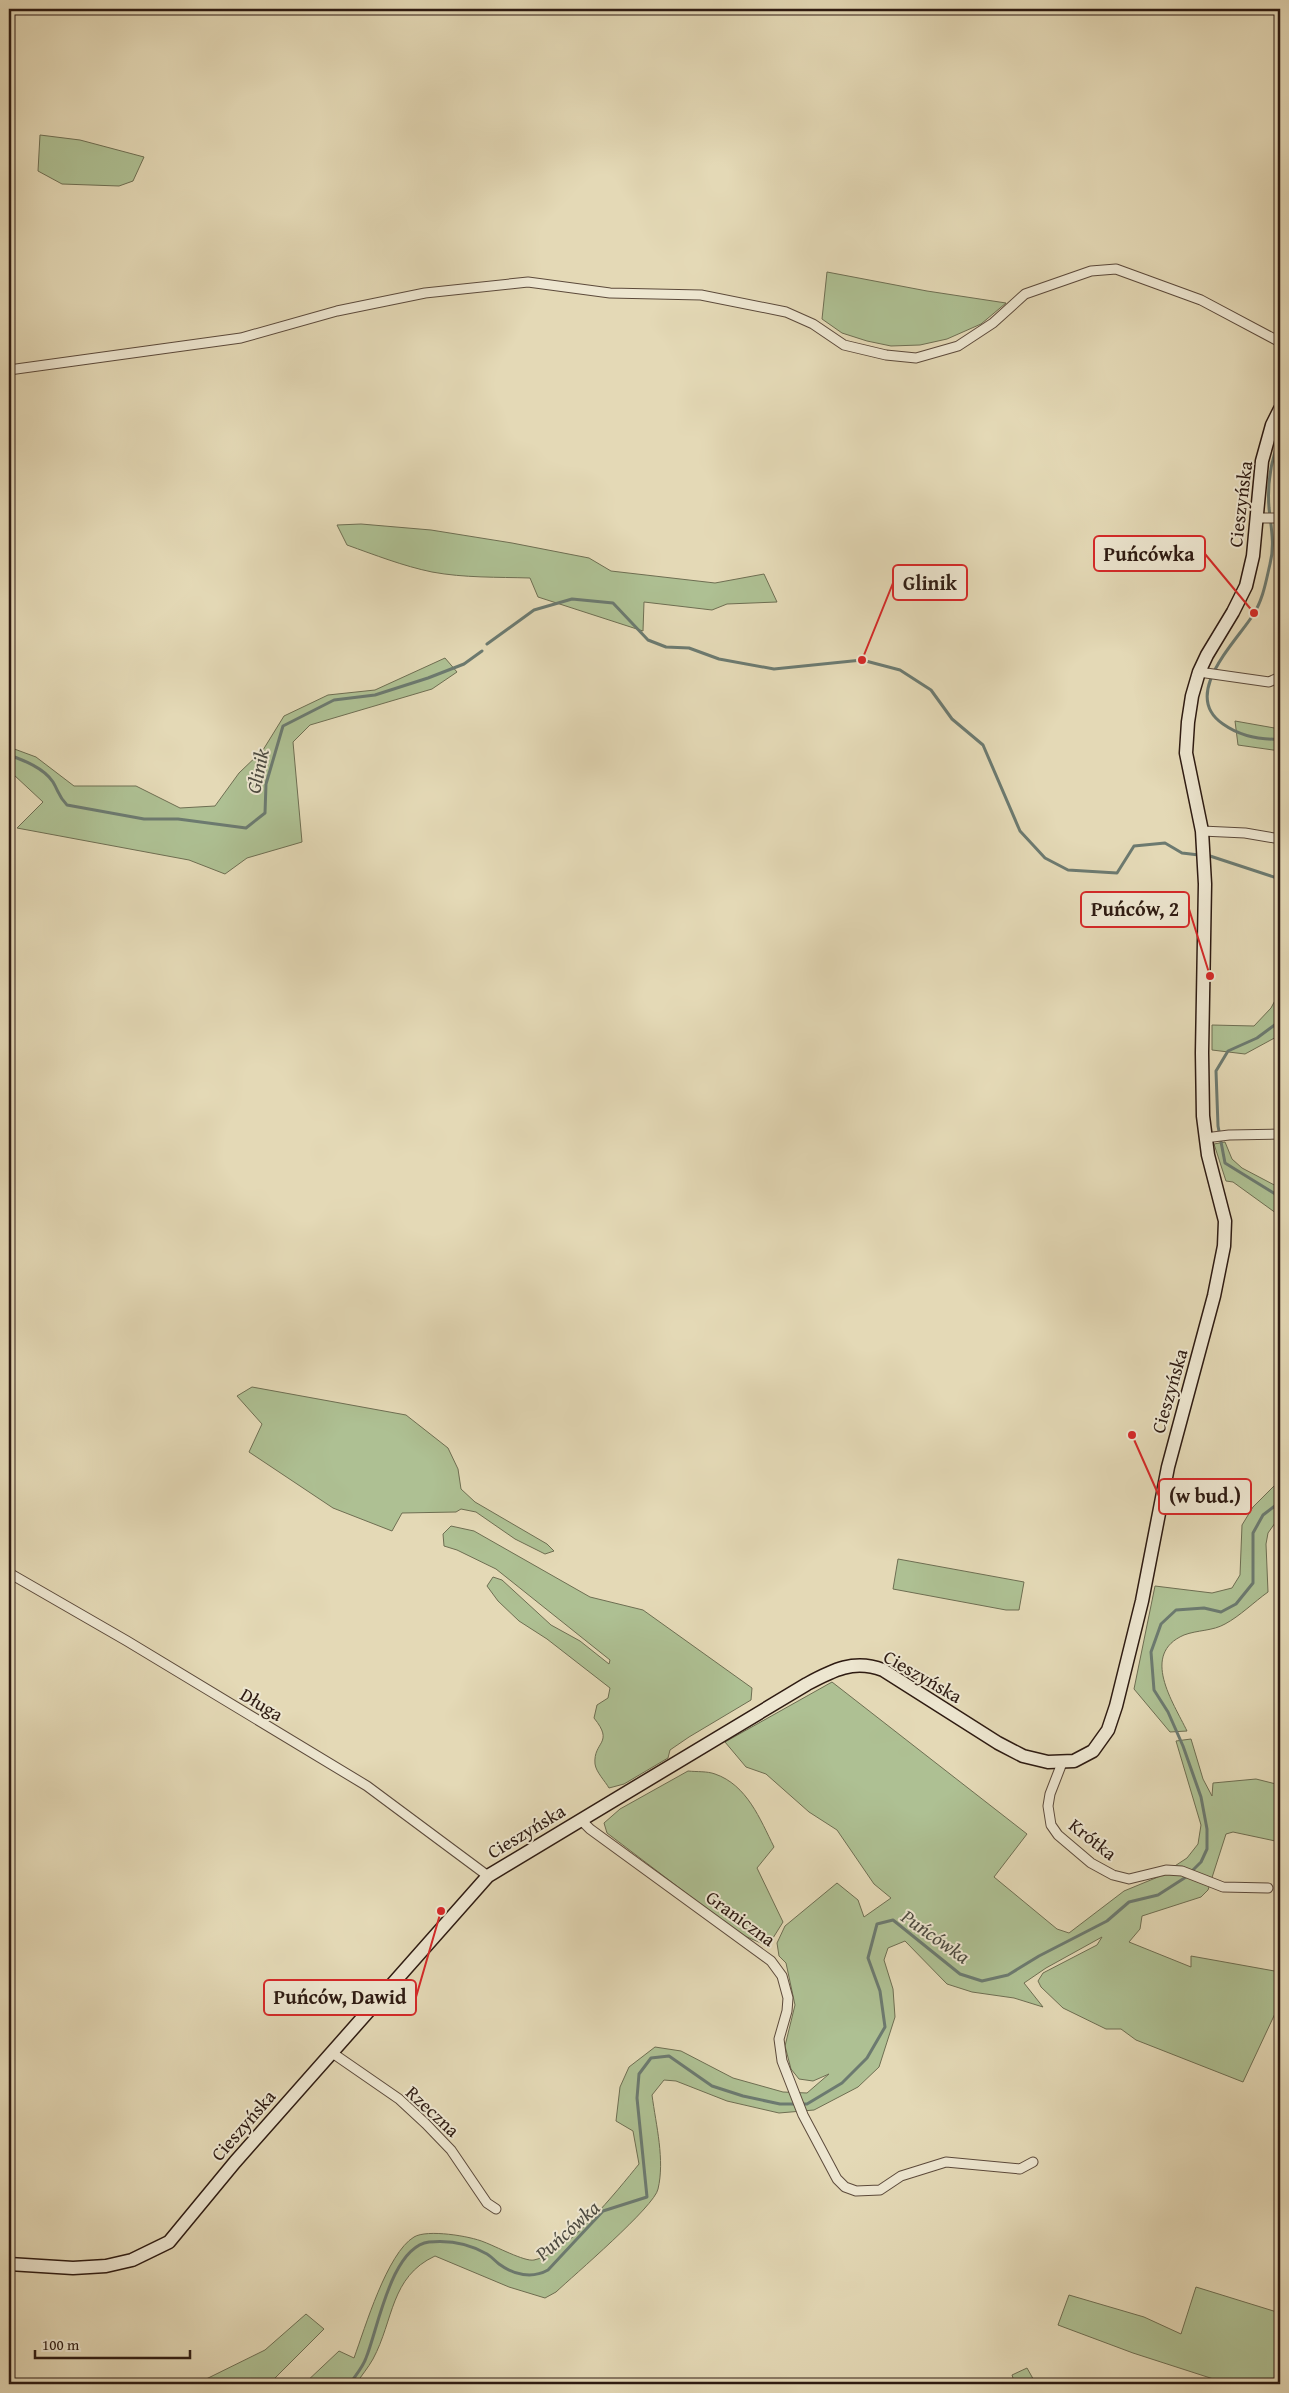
<svg xmlns="http://www.w3.org/2000/svg" width="1289" height="2393" font-family="'Gentium Book Plus',serif">
<rect width="100%" height="100%" fill="#e4d9b6"/>
<filter id="stains"><feTurbulence type="fractalNoise" baseFrequency=".004" numOctaves="4"/><feColorMatrix values="0 0 0 0 .2 0 0 0 0 .09 0 0 0 0 .02 0 0 0 .5 -.17"/></filter>
<radialGradient id="worn" r=".72"><stop offset=".6" stop-color="#630" stop-opacity="0"/><stop offset="1" stop-color="#630" stop-opacity=".3"/></radialGradient>
<g fill="#aec093" stroke="#6e6e52">
<path d="M40 135 80 140 144 157 133 181 119 186 62 184 38 171Z"/>
<path d="M827 272 927 291 1006 303 981 324 947 339 920 345 891 346 867 341 842 333 822 319Z"/>
<path d="M361 524 431 530 512 543 589 558 611 571 715 583 764 574 777 602 727 604 712 610 644 602 643 631 538 597 530 578C498 577 464 578 432 572 403 566 375 555 347 545L337 525Z"/>
<path d="M445 658 457 672 432 689 310 725 293 742 302 842 247 858 225 874 189 860 17 828 43 802 14 775 9 774V747L36 757 74 786H136L180 808 215 806 239 773 263 750 284 716 328 695 375 690Z"/>
<path d="M1235 721 1280 729V751L1238 745Z"/>
<path d="M1280 991V1035L1245 1054 1212 1050V1025L1254 1026 1271 1008Z"/>
<path d="M1225 1142 1232 1159 1242 1168 1280 1188V1216L1233 1182 1226 1181 1214 1144Z"/>
<path d="M252 1387 406 1415 448 1448 458 1469 461 1489 475 1502 547 1544 554 1551 545 1554 515 1539 476 1512 461 1509 456 1512 402 1513 392 1531 333 1508 249 1452 262 1424 237 1396Z"/>
<path d="M1280 1480V1516L1268 1533 1266 1544 1268 1592C1254 1602 1240 1616 1225 1624 1213 1631 1197 1630 1184 1635 1140 1654 1173 1702 1187 1731L1170 1732 1134 1689 1155 1586 1212 1593 1232 1588 1240 1575 1242 1525 1253 1507Z"/>
<path d="M451 1526 474 1531 590 1597 643 1610 752 1688 751 1700 689 1737 670 1750 668 1758 624 1784 609 1788C605 1781 596 1772 595 1764 593 1741 615 1744 594 1718L597 1705 608 1698 610 1688 547 1639 519 1621 498 1601 487 1586 493 1577 502 1580 551 1625 580 1641 609 1664 610 1660 496 1569 457 1550 444 1546 443 1534Z"/>
<path d="M898 1559 1024 1582 1019 1610H1006L893 1589Z"/>
<path d="M832 1682 1027 1834 994 1877 1057 1929 1069 1933 1124 1891 1158 1877 1187 1858 1198 1844 1201 1825 1176 1741 1191 1739 1203 1779 1212 1796 1213 1783 1256 1779 1280 1785V1842L1233 1832 1226 1834 1208 1890 1201 1897 1142 1916 1140 1929 1129 1942 1191 1967V1956L1280 1972V2003L1243 2082 1136 2040 1121 2029H1106L1063 2008 1041 1987 1038 1981 1043 1973 1097 1945 1102 1937 1046 1968 1024 1983 1043 2007 1014 1998 972 1992 947 1984 905 1941 888 1948 884 1960 893 1989 895 2017 879 2067 858 2087 814 2110 779 2113 727 2101 676 2081 664 2080 652 2095C656 2125 665 2160 658 2189 655 2206 573 2276 556 2292L545 2298 509 2287 435 2256C390 2277 394 2320 373 2359 368 2368 361 2376 356 2384H304L339 2351 354 2358C365 2328 387 2253 414 2237 427 2229 470 2236 484 2242 495 2246 525 2262 534 2260 567 2254 617 2191 639 2164L633 2131 616 2121 620 2087 629 2067 655 2047 681 2051 733 2078 783 2092 807 2093 829 2074 813 2081 799 2079 791 2069 785 2046 795 2005 786 1963 779 1956 777 1943 785 1926 837 1883 858 1900 864 1917 891 1898 874 1884 837 1830 809 1812 766 1774 746 1767 725 1742Z"/>
<path d="M688 1771C697 1772 707 1771 715 1774 747 1785 760 1819 774 1847L757 1868 783 1922 768 1946 740 1934 607 1833 604 1823 620 1809Z"/>
<path d="M1196 2287 1280 2313V2384H1229L1133 2353 1058 2325 1069 2295 1144 2317 1181 2334Z"/>
<path d="M306 2314 324 2329 269 2384H196L265 2350Z"/>
<path d="M1027 2368 1036 2384H1015L1012 2375Z"/>
</g>
<g fill="none" stroke-linecap="round" stroke-linejoin="round">
<g stroke="#6c7a70" stroke-width="3">
<path d="M1280 437C1271 460 1267 483 1269 508 1271 527 1275 545 1270 564 1266 581 1263 600 1253 615 1236 642 1180 695 1223 724 1240 736 1260 740 1280 739"/>
<path d="M487 644 534 610 572 599 613 603 648 640 666 647 689 648 719 659 774 669 862 660 900 670 931 690 952 719 983 745 1020 831 1045 858 1068 870 1117 873 1134 846 1165 843 1182 853 1199 855"/>
<path d="M9 755C23 760 44 768 53 782 59 792 58 796 67 805L144 819H178L246 828 265 813 266 784 283 726 334 700 375 695 428 678 464 664 482 651"/>
<path d="M1210 856 1280 879"/>
<path d="M1280 1021 1257 1038 1228 1051 1216 1071 1218 1126 1225 1163 1280 1197"/>
<path d="M350 2384C355 2376 363 2367 366 2358 378 2329 391 2247 429 2242 449 2240 470 2244 487 2254 492 2257 495 2261 499 2264 514 2275 532 2279 548 2270L603 2211 647 2197 637 2098 639 2074 651 2058 669 2056 712 2086 743 2096 780 2104H807L842 2083 867 2058 885 2027 880 1991 868 1958 877 1924 893 1920 960 1974 982 1981 1008 1975 1039 1956 1107 1921 1129 1902 1158 1895 1186 1877 1201 1862 1207 1849V1829L1201 1797 1183 1746 1168 1712 1154 1690 1151 1652 1161 1624 1176 1610 1204 1608 1221 1612 1236 1604 1253 1583V1533L1263 1515 1280 1502"/>
</g>
<defs>
<g id="street">
<path d="M9 370 241 338 337 311 425 293 528 282 610 293 701 295 786 312 813 324 844 345 886 355 916 358 958 346 993 323 1025 294 1091 271 1116 269 1201 300 1280 342"/>
<path d="M1257 518H1280"/>
<path d="M1199 672 1269 682 1280 677"/>
<path d="M1202 831 1245 833 1280 839"/>
<path d="M1205 1138 1229 1135 1280 1134"/>
<path d="M9 1573 127 1641 367 1786 488 1876"/>
<path d="M1062 1763 1050 1794 1048 1806 1051 1825 1058 1835 1091 1863 1113 1875 1129 1879 1166 1870 1182 1871 1223 1887 1268 1888"/>
<path d="M581 1820 590 1829 771 1961 782 1976 788 1998 787 2011 779 2039 782 2061 803 2115 837 2179 845 2187 856 2191 880 2190 901 2176 946 2162 1020 2169 1033 2162"/>
<path d="M331 2052 399 2099 426 2124 451 2150 487 2203 496 2209"/>
</g>
<path id="secondary" d="M9 2264 73 2268 106 2266 132 2260 169 2242 235 2162 488 1876 807 1684C833 1670 854 1659 883 1670L998 1743 1023 1756 1048 1762 1074 1761 1093 1751 1108 1730 1116 1706 1142 1601 1168 1467 1214 1296 1224 1246 1225 1221 1208 1155 1203 1116 1202 1053 1205 884 1202 831 1186 753 1188 722 1192 696 1199 672 1207 655 1233 612 1246 586 1253 556 1262 461 1272 425 1280 409"/>
</defs>
<use href="#street" stroke="#5c4a3b" stroke-width="11"/>
<use href="#secondary" stroke="#2e1b12" stroke-width="15"/>
<use href="#street" stroke="#ede6d0" stroke-width="9"/>
<use href="#secondary" stroke="#ede6d0" stroke-width="12"/>
</g>
<g text-anchor="middle" dominant-baseline="central" stroke-width="4" stroke-linejoin="round" paint-order="stroke">
<g font-size="19" fill="#2e1b12" stroke="#ede6d0">
<text transform="translate(1240 504) rotate(-83)">Cieszyńska</text>
<text transform="translate(1169 1391) rotate(-74)">Cieszyńska</text>
<text transform="translate(923 1676) rotate(30)">Cieszyńska</text>
<text transform="translate(262 1704) rotate(31)">Długa</text>
<text transform="translate(526 1831) rotate(-31)">Cieszyńska</text>
<text transform="translate(1093 1839) rotate(38)">Krótka</text>
<text transform="translate(741 1918) rotate(36)">Graniczna</text>
<text transform="translate(433 2111) rotate(43)">Rzeczna</text>
<text transform="translate(243 2125) rotate(-49)">Cieszyńska</text>
</g>
<g font-size="20" font-style="italic" fill="#4d4b41" stroke="#ede6d0">
<text transform="translate(257 771) rotate(-78)">Glinik</text>
<text transform="translate(936 1936) rotate(35)">Puńcówka</text>
<text transform="translate(567 2230) rotate(-42)">Puńcówka</text>
</g>
</g>
<path fill="none" stroke="#d62828" stroke-width="2" d="M1254 613L1205 554M862 660L893 583M1210 976L1189 909M1132 1435L1159 1496M441 1911L416 1997"/>
<g fill="#d62828" stroke="#ede6d0" stroke-width="2">
<circle cx="1254" cy="613" r="5"/>
<circle cx="862" cy="660" r="5"/>
<circle cx="1210" cy="976" r="5"/>
<circle cx="1132" cy="1435" r="5"/>
<circle cx="441" cy="1911" r="5"/>
</g>
<g fill="#ede6d0" stroke="#d62828" stroke-width="2">
<rect x="1094" y="536" width="111" height="35" rx="5"/>
<rect x="893" y="565" width="74" height="35" rx="5"/>
<rect x="1081" y="892" width="108" height="35" rx="5"/>
<rect x="1159" y="1479" width="92" height="35" rx="5"/>
<rect x="264" y="1980" width="152" height="35" rx="5"/>
</g>
<g font-size="20" text-anchor="middle" font-weight="bold" fill="#2e1b12">
<text x="1149" y="561">Puńcówka</text>
<text x="930" y="590">Glinik</text>
<text x="1135" y="916">Puńców, 2</text>
<text x="1205" y="1503">(w bud.)</text>
<text x="340" y="2004">Puńców, Dawid</text>
</g>
<rect width="1289" height="2393" fill="none" stroke="#e4d9b6" stroke-width="30"/>
<rect x="10" y="10" width="1269" height="2373" fill="none" stroke="#2e1b12" stroke-width="2.5"/>
<rect x="15" y="15" width="1259" height="2363" fill="none" stroke="#2e1b12"/>
<path d="M35 2350v8h155v-8" fill="none" stroke="#2e1b12" stroke-width="2.5"/>
<text x="42" y="2350" font-size="15" fill="#2e1b12" stroke="#ede6d0" stroke-width="4" paint-order="stroke">100 m</text>
<rect width="100%" height="100%" filter="url(#stains)"/>
<rect width="100%" height="100%" fill="url(#worn)"/>
</svg>
